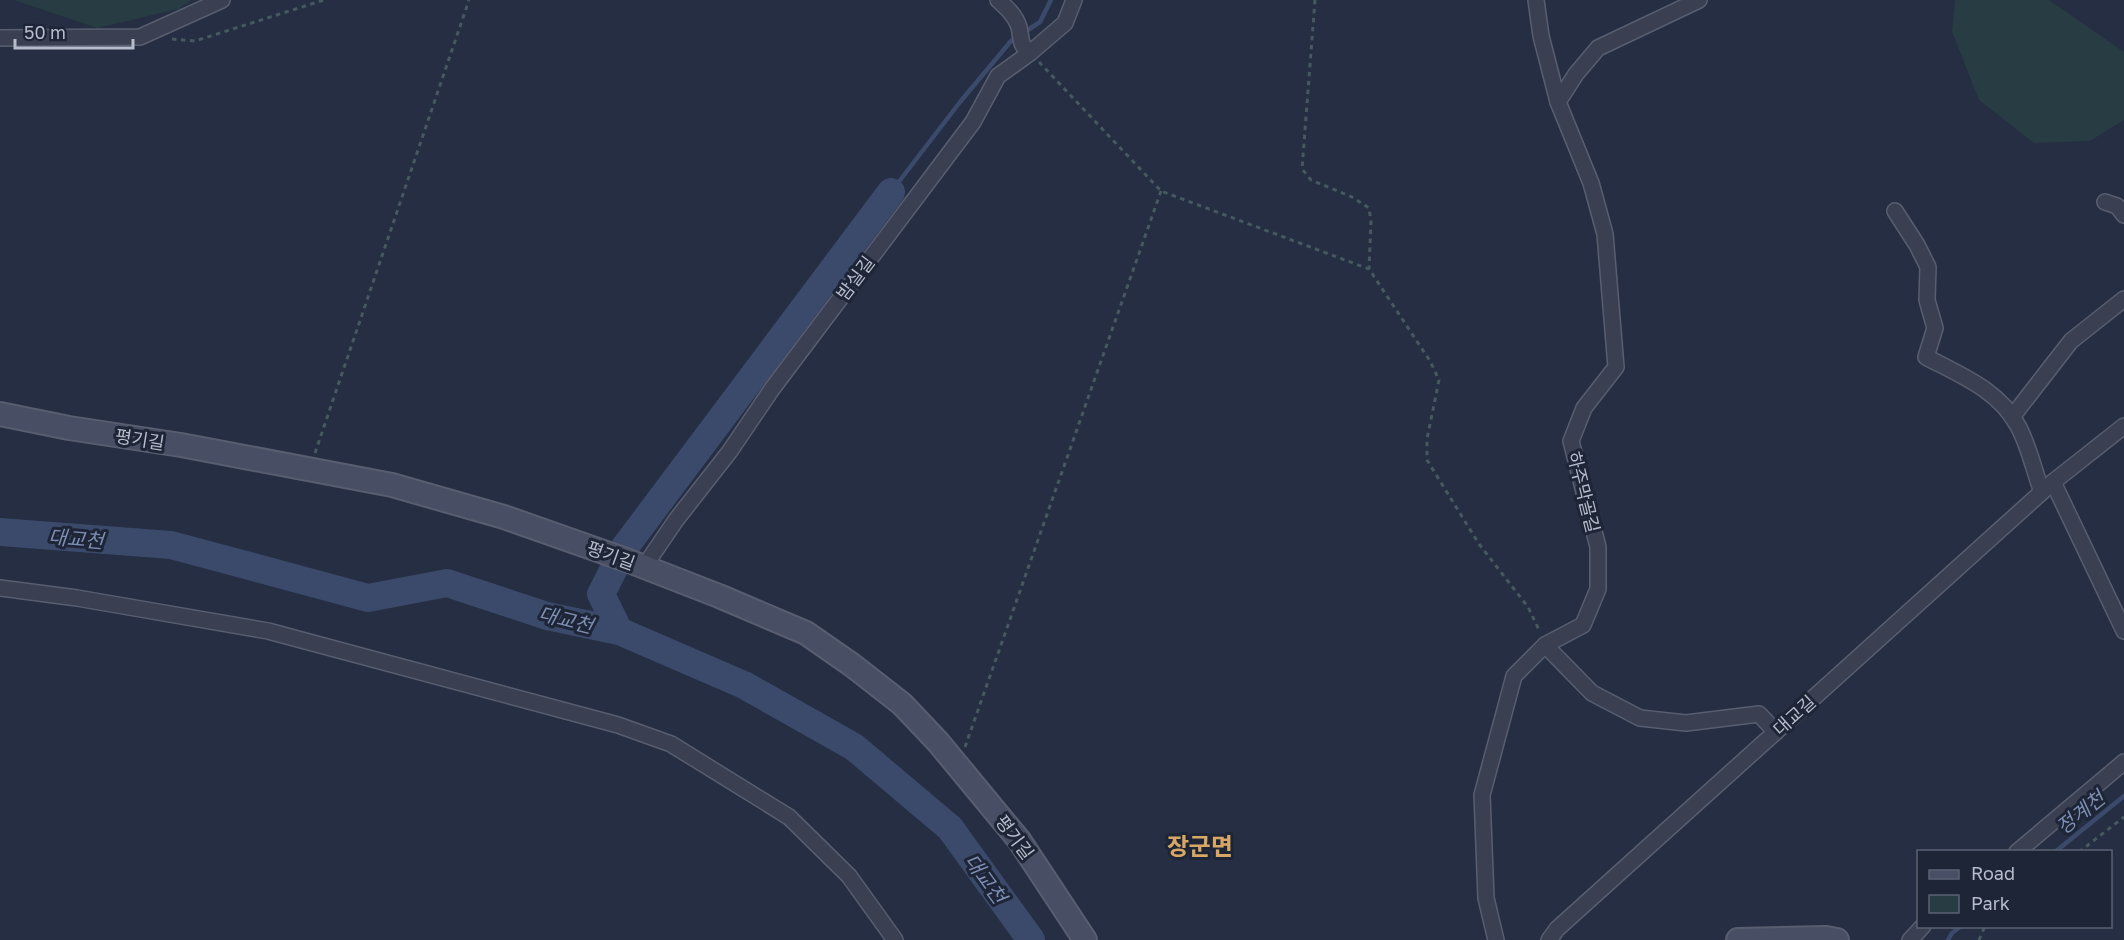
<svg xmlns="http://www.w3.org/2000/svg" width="2124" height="940" font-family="'Golos Text','Noto Sans KR',sans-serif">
<rect width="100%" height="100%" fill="#252e42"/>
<g fill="#273c43">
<path d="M14 0H191L179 9 97 28Z"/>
<path d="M1955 0H2049L2124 52V120L2090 141 2034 143 1979 100 1952 32Z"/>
</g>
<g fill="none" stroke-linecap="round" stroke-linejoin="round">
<g stroke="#3b496b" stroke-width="4.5">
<path d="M891 192 960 102 1011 41 1040 22 1051 0"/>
<path d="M2055 852 2124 796"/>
<path d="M1948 940 1952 933 1961 926"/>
</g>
<g stroke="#3b496b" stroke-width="28">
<path d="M0 532 171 545 368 598 447 583 547 616 619 631 744 685 854 747 950 828 1031 940"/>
<path d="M619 631 601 594 625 547 891 192"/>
</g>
<defs>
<g id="street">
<path d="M998 0C1007 8 1015 15 1019 27 1022 40 1019 44 1030 53"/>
<path d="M1536 0 1541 36 1558 102 1591 183 1605 234 1616 367 1584 408 1571 441 1598 547V589L1583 625 1545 645 1592 693 1640 718 1686 723 1759 714 1776 732"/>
<path d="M0 38 140 37 222 0"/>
<path d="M1558 102 1576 74 1598 48 1699 0"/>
<path d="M2105 202 2117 206 2124 215"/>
<path d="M1895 211 1917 245 1928 267 1927 300 1935 328 1926 357C1960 375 1999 390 2018 426 2029 446 2034 471 2042 492"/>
<path d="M2012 417 2071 341 2124 299"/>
<path d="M2053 482 2124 631"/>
<path d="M644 567 676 520 730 451 772 389 973 122 998 76 1030 53 1065 23 1074 0"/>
<path d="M0 588 77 598 268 631 618 725 671 744 789 817 849 876 895 940"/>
<path d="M2017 852 2124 762"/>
<path d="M1496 940 1486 898 1482 795 1514 676 1545 645"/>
<path d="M1549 940 1557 929 2053 482 2124 426"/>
<path d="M1910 940 1923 926"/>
</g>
<g id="secondary">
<path d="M0 414 69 428 181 445 392 485 504 517 629 561 719 596 806 633 852 665 902 704 938 742 1019 840 1085 940"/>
<path d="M1738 940 1826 938 1837 940"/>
</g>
</defs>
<use href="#street" stroke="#585e6f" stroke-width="18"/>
<use href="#secondary" stroke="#585e6f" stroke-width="26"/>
<g stroke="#465960" stroke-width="3" stroke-dasharray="4.5 4.5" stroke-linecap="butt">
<path d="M1315 0 1302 169 1311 180 1352 197 1369 208 1371 221 1369 269"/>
<path d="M172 39 195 41 324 0"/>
<path d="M1039 62 1161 191 1369 269 1430 361 1439 380 1427 439V460L1479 544 1528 607 1540 632"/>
<path d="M315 453 469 0"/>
<path d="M965 747 1161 191"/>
<path d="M2079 852 2124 817"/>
<path d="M1979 940 1985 926"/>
</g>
<use href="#street" stroke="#3a4052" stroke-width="15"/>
<use href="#secondary" stroke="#484f65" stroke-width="22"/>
</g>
<g text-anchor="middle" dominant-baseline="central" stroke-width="6" stroke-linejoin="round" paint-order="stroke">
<g font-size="18" fill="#b7bccc" stroke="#1e2537">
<text transform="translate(855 278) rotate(-53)">밤실길</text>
<text transform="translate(140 439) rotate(9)">평기길</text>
<text transform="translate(1584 492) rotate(76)">하주막골길</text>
<text transform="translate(611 555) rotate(20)">평기길</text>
<text transform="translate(1794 715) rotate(-42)">대교길</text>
<text transform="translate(1015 837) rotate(53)">평기길</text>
</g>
<g font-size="20" font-style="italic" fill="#7d8eb3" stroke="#1e2537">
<text transform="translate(76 538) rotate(5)">대교천</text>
<text transform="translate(566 619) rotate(14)">대교천</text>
<text transform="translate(2080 812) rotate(-39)">정계천</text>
<text transform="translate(986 878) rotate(54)">대교천</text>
</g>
<g font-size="24" font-weight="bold" fill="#d8a765" stroke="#1e2537">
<text x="1200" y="845">장군면</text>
</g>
</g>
<rect x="1917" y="850" width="195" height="78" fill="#1e2537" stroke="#5b6173" stroke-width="1.5"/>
<rect x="1929" y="870" width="30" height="9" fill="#484f65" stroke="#5b6173" stroke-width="1.5"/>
<text x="1971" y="880" font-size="18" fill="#b7bccc">Road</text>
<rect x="1929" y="895" width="30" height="18" fill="#273c43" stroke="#5b6173" stroke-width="1.5"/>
<text x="1971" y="910" font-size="18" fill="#b7bccc">Park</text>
<path d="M15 39v9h118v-9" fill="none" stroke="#b7bccc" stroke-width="3"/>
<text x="24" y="39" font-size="18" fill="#b7bccc" stroke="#1e2537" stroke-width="4.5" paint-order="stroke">50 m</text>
</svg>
